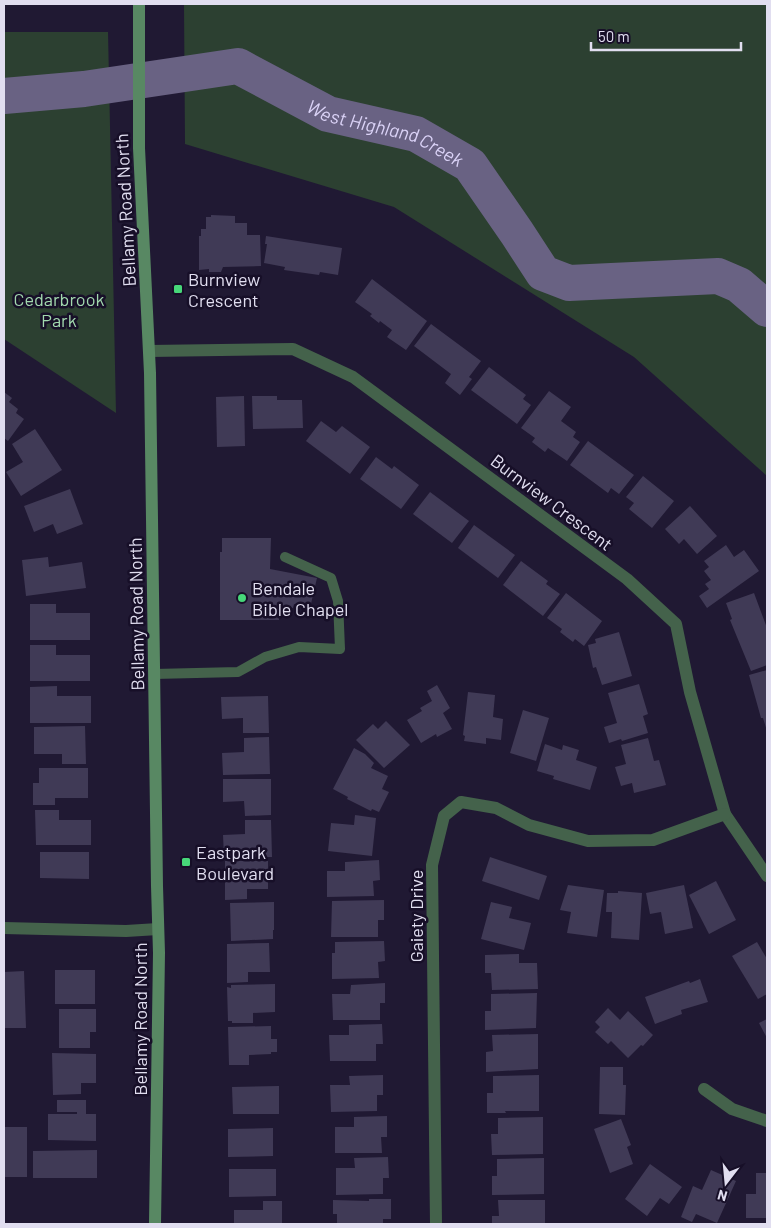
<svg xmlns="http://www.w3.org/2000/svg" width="771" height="1228" font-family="Barlow,sans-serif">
<rect width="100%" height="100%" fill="#201933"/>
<g fill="#2c4031">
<path d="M184 4H767V476L634 357 394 207 185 144Z"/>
<path d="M4 32H108L116 413 4 339Z"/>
</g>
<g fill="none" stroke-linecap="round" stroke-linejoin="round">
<path stroke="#696283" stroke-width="36" id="s1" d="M4 96 84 89 238 66 328 114 416 134 470 165 517 233 543 273 569 283 718 276 739 285 767 309"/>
</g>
<g fill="#403a56">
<path d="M211 215 235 216V223H247V235H260L261 266 223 267 221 272H209V269L199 270V236H201V229H206V217H211Z"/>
<path d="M266 236 342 248 338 275 320 272 319 275 284 270 285 267 264 263 267 244H265Z"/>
<path d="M372 279 427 321 406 350 387 337 392 330 380 321 379 323 370 316 372 314 355 302Z"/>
<path d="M431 324 481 361 469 377 472 379 460 395 445 383 451 374 414 346Z"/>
<path d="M489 367 526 395 523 399 531 405 517 424 471 390Z"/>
<path d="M549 391 571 407 561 421 576 432 573 437 580 442 567 461 548 448 545 452 532 442 535 438 521 428Z"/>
<path d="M4 392 12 398 9 402 18 409 16 413 24 419 8 441 4 438Z"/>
<path d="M244 396 245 446 217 447 216 397Z"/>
<path d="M252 396H277V400H302L303 428 253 429Z"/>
<path d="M321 421 336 432 342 426 370 447 350 474 306 441Z"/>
<path d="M35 429 62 470 21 496 6 472 23 462 12 444Z"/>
<path d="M588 441 634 475 619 494 611 488 608 493 570 465Z"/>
<path d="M376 457 392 469 394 466 419 485 401 509 360 479Z"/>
<path d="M643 476 674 501 652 528 629 509 634 503 626 497Z"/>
<path d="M70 489 83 524 57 534 53 524 34 532 24 506Z"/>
<path d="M430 492 469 521 452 543 413 514Z"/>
<path d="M690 506 717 536 697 554 684 539 679 544 665 529Z"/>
<path d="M474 525 515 555 498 578 458 548Z"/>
<path d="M222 538H271L270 569 317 578 310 608 294 604 293 608 279 606V620H220V552H222Z"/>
<path d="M726 545 734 557 744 550 759 571 707 608 699 596 709 589 705 584 711 580 704 571 709 567 704 561Z"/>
<path d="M48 557 49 567 82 562 86 588 26 596 22 560Z"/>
<path d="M521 561 548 581 546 584 560 594 543 616 503 585Z"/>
<path d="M566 593 602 621 584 646 575 639 573 642 560 632 562 629 547 618Z"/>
<path d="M754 593 767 628V665L751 671 730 620 732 619 726 603Z"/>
<path d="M30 604H56V613H90V640H30Z"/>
<path d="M619 632 632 676 602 685 596 667 593 668 588 645 596 643 595 639Z"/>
<path d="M30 645H56V655H90V681H30Z"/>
<path d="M767 670V731L763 718H761L749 675Z"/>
<path d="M639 684 648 714 643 716 648 733 622 741 621 739 609 743 604 727 617 723 608 693Z"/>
<path d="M437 685 450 708 443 713 452 729 437 737 436 734 421 743 407 720 422 711 420 708 432 701 427 691Z"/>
<path d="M57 686V696H91V723H30V687Z"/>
<path d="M468 692 495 695 493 717 503 719 501 740 486 738V744L464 741 465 736 463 735Z"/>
<path d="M268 696 269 733H243V718L222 719 221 697Z"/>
<path d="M523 710 549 718 536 761 510 753Z"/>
<path d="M386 721 410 745 384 768 356 740 373 724 378 729Z"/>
<path d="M85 726 86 764H62V754H34V727Z"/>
<path d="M269 737 270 774 223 775 222 753 244 752V738Z"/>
<path d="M648 738 654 761 659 760 666 785 634 793 632 783 621 786 615 767 626 764 621 745Z"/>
<path d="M545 744 562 750 563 745 579 750 576 760 597 767 590 790 553 779 554 776 537 771Z"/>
<path d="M354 748 365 754 374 763 371 768 388 776 382 789 389 792 379 812 372 809 371 811 347 799 348 797 333 789Z"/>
<path d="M39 768H88V798H55V805H33V783H39Z"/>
<path d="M223 779H271V815L245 816 244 801 223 802Z"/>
<path d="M35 810H59V820H91V845H36Z"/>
<path d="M355 815 376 818 372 856 328 851 331 823 354 825Z"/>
<path d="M245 820H271L272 857H224L223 835 245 834Z"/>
<path d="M40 852H89V879L40 878Z"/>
<path d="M490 857 547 876 539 900 482 881Z"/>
<path d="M379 860 380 880 373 881 374 896 327 897V871H345V862Z"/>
<path d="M225 861H268V889H247V899L225 900Z"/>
<path d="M716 881 736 920 709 934 689 895Z"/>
<path d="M568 885 604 890 597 937 567 933 571 912 560 910Z"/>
<path d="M684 885 693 928 665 934 661 912 650 914 646 893Z"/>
<path d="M618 891 642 893 639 940 611 938 612 912H606L607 893H618Z"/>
<path d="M384 900V920H378V937H331L332 901Z"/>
<path d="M274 902V930H273V939L231 941 230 903Z"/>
<path d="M491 902 512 907 509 918 531 923 524 950 481 939Z"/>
<path d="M384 941 385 961 378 962 379 978 332 979V953H335V942Z"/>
<path d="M757 942 767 959V994L758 999 732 956Z"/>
<path d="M269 943 270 972H248V982L227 983V944Z"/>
<path d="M519 954V963H537L538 989 492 990 491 973H485V955Z"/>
<rect x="55" y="970" width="40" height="34"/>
<path d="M24 971 26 1028H4V972Z"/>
<path d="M700 979 708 1002 681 1010 682 1014 655 1024 645 997 689 981 690 983Z"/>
<path d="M385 983V1003H380V1020H333L332 994H350L351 985Z"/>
<path d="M275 984V1012L253 1013V1023H232V1021H228L227 987 231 988V985Z"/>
<path d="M537 993 536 1028 485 1030V1011H491V994Z"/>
<path d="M608 1008 620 1020 628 1011 653 1035 643 1046 641 1045 628 1058 611 1041 608 1044 595 1032 600 1027 595 1022Z"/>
<path d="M59 1009H96V1032H90V1048H59Z"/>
<path d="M767 1019V1038L759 1023Z"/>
<path d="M382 1024 383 1044H376V1061H330L329 1035H349V1025Z"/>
<path d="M271 1026V1039H277V1052H271V1054L249 1055V1065H229L228 1027Z"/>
<path d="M538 1034V1069L486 1072V1052L493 1051 492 1035Z"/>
<path d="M52 1053 96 1054V1083H81V1094L53 1095Z"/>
<path d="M600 1067H623V1085H626L625 1115 599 1114Z"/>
<path d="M383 1075V1095H377V1111L331 1112 330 1085H350L349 1076Z"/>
<path d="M539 1075V1111H505L506 1113H487V1093H493V1076Z"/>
<path d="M279 1086V1114H233L232 1087Z"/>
<path d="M57 1100H86V1114H96V1141L48 1140V1114H77V1112H57Z"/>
<path d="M387 1116V1137H381L382 1153H335V1127H354V1117Z"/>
<path d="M543 1117V1154L492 1155 491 1134H498V1118Z"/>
<path d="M621 1119 631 1145 627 1147 633 1164 610 1173 594 1129Z"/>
<rect x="4" y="1127" width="23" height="50"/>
<path d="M273 1128V1156L228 1157V1129Z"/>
<path d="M97 1150V1178H33V1151Z"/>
<path d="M388 1157 389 1178H383V1194L336 1195V1168H355L354 1158Z"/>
<path d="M544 1158V1194L492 1195V1176H497V1159Z"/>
<path d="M650 1164 682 1187 669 1204 660 1198 647 1216 625 1199Z"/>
<path d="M229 1169H276V1196L229 1197Z"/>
<path d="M711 1170 736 1181 717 1223 696 1214 692 1222 681 1217 693 1186 702 1190Z"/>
<path d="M756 1173H767V1218H746V1194H756Z"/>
<path d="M369 1199H391V1219H383V1224H337V1214H333V1200L369 1201Z"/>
<path d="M498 1200H545V1224H492V1216H499Z"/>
<path d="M263 1201H282V1224H234V1210H263Z"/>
</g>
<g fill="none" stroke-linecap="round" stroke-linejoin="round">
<path stroke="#44624b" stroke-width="10" d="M154 674 238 672 265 657 299 647 340 649 338 601 331 578 285 557"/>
<g stroke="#44624b" stroke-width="12">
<path d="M149 351 293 349 353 377 627 579 676 624 690 692 725 814 767 876"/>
<path d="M4 928 126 931 158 929"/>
<path d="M704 1089 732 1109 767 1121"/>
<path d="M436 1224 432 865 444 816 461 802 496 808 529 825 588 841 653 840 725 814"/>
</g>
<path stroke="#588863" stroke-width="12" d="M139 4V148L150 373 157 886 159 953 155 1224"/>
</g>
<g fill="#47d779" stroke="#170f28" stroke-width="2">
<rect x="173" y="284" width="10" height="10" rx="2.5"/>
<circle cx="242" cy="598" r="5"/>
<rect x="181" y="857" width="10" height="10" rx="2.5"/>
</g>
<g text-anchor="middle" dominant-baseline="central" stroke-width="5" stroke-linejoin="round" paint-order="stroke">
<g font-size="18" fill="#e1def0" stroke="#170f28">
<text transform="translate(125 210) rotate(-93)">Bellamy Road North</text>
<text transform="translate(552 502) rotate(37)">Burnview Crescent</text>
<text transform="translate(136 614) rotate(-91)">Bellamy Road North</text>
<text transform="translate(416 916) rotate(-90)">Gaiety Drive</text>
<text transform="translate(140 1019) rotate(-90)">Bellamy Road North</text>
</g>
<g font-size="18" fill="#e1def0" stroke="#170f28" text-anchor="start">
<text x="188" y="279">Burnview<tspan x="188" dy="21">Crescent</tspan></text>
<text x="252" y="588">Bendale<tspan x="252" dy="21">Bible Chapel</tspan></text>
<text x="196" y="852">Eastpark<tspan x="196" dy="21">Boulevard</tspan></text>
</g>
<g font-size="18" fill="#a2d9ae" stroke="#170f28">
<text x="59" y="299">Cedarbrook<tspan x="59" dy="21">Park</tspan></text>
</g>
<g font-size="19" font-style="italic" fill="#dad2f6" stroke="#170f28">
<text stroke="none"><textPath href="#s1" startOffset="399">West Highland Creek</textPath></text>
</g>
</g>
<rect width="771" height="1228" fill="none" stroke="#e1def0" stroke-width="10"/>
<g transform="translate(726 1183) rotate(196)" stroke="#170f28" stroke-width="4" paint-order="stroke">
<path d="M0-4L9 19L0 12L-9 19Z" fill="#e1def0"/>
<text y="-8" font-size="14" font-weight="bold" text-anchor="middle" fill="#e1def0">N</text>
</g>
<path d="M591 42v8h150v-8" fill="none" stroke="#e1def0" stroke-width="2.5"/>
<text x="598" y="42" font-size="15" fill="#e1def0" stroke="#170f28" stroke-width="4" paint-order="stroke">50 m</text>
</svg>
